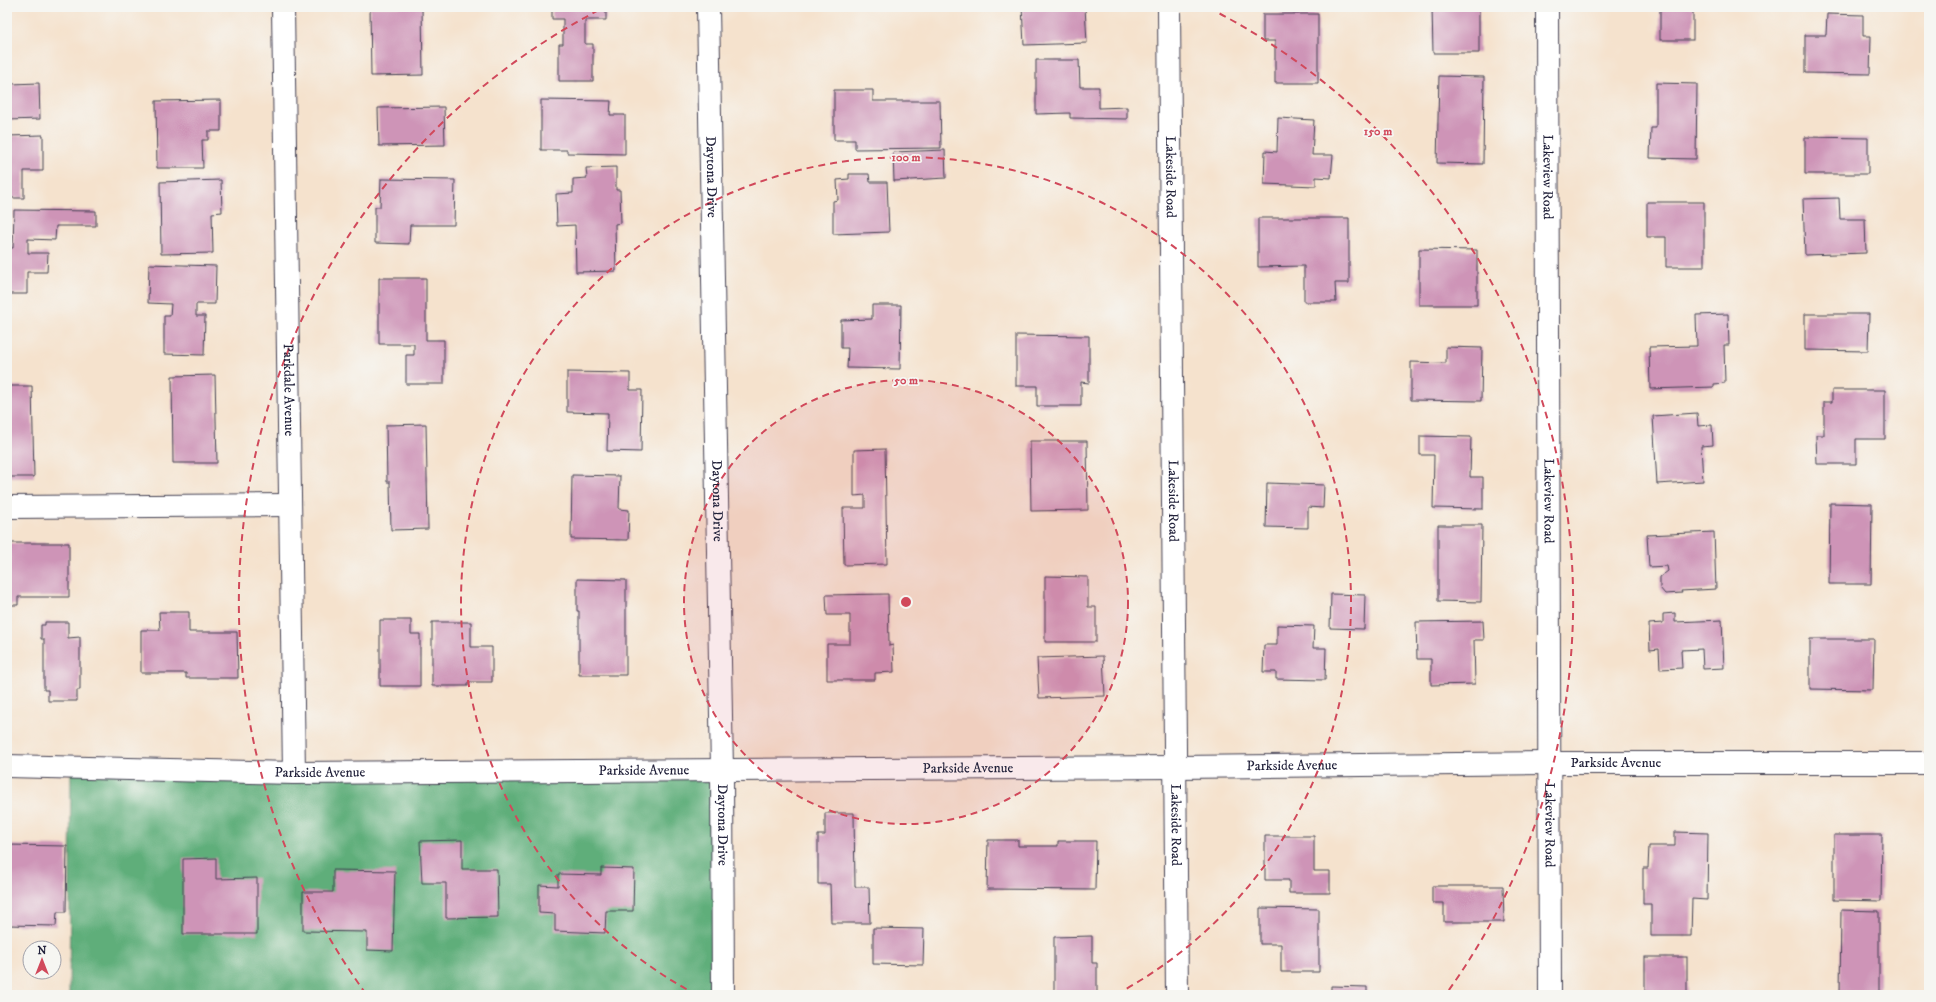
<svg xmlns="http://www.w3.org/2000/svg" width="1936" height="1002" font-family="'IM FELL DW Pica',serif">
<rect width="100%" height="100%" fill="#f6f6f2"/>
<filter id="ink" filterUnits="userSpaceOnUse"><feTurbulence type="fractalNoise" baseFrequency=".025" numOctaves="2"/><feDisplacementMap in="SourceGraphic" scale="8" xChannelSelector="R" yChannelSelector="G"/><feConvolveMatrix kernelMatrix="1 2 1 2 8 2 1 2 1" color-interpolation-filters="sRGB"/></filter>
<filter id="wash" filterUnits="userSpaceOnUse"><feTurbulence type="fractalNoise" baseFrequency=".012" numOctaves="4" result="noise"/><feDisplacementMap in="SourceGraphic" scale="16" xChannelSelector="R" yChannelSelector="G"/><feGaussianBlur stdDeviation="0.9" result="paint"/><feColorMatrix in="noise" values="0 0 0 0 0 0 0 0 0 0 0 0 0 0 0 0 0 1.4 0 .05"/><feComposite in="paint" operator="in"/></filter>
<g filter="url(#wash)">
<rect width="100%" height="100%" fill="#f5e2cd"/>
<path fill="#5fae7a" stroke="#40685a" d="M71 765 721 772 723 995H69Z"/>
<g id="blocks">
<g fill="#ce94b7">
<path d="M370 7H422L423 75 371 76Z"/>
<path d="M552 7H606V20H585V44H593V81H559V44H563V19H552Z"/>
<path d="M1022 7H1085L1087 43 1024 45Z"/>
<path d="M1432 7H1479V53H1433Z"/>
<rect x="1660" y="7" width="33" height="33"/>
<path d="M1263 14H1318V83H1275V41H1263Z"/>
<path d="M1827 14 1863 15V36H1871L1870 74 1805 73V35H1826Z"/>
<path d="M1036 60H1079L1080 87H1099V108L1127 107V119L1070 118V113L1036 114Z"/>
<path d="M1439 76 1484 77 1483 164 1437 163Z"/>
<path d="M7 79H11V84L39 83 40 119 7 120Z"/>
<path d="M1656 83 1697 84 1696 159 1650 158 1651 128H1656Z"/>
<path d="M834 90H873V101H940L941 148 855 149V140H834Z"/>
<path d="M221 100V131H208V140H202L203 168H157L156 101Z"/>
<path d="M541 100 611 101 610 115H625V154L567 153V150H541Z"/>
<path d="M444 107 445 145 379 146 378 108Z"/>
<path d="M1278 118 1314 120 1312 155H1333L1331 178 1316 177V186L1264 184 1265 151 1277 152Z"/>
<path d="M43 135V171H24V198H7V136Z"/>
<path d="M1805 137 1868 138V174H1805Z"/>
<path d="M945 150 946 178 894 181 893 152Z"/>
<path d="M616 167V190H620L621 223 615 224 616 271 576 272 575 225 557 226 556 194 573 193V179L587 178 586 168Z"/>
<path d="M849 174H869L870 182H887L889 232 833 234V201L838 200 837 180 849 179Z"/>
<path d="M381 179 455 180 454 225H410L409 244 375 243V207H380Z"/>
<path d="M221 180 222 212 212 213 213 253 161 254 160 182Z"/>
<path d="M1839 198 1840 219H1865L1866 253 1805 255 1803 199Z"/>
<path d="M1647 202H1704V267H1666V237H1647Z"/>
<path d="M14 210 96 211V226H56L55 240 28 239V253H48L47 272H27V294H7V248H13Z"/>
<path d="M1258 218H1349V283H1335L1336 302H1304V266L1258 267Z"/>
<path d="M1419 249 1477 250V305H1419Z"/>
<path d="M149 264 216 266 215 304H196V316H205L204 355 164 354V316H170L171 304 148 303Z"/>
<path d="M379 278H426V340H444V384H406V355H414V344H379Z"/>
<path d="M872 305H901L900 369 847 368 848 348H841V320L872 319Z"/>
<path d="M1728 314 1729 345H1724L1725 383 1714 384V387L1650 389 1649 347 1697 346 1696 315Z"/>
<path d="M1805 314H1869L1868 351 1805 350Z"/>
<path d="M1016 335 1089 336V383L1081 382V406H1037V386H1016Z"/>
<path d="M1446 347 1482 348 1481 401 1411 400V362L1446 363Z"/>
<path d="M567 372 630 373V390H642L641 452 607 451 608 413 567 412Z"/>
<path d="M215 375 217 463H173L172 376Z"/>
<path d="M7 386H32L34 477H7Z"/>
<path d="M1832 390H1885V439H1856V464H1817L1816 435H1824V402H1832Z"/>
<path d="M1697 413 1698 426 1712 425 1713 445 1701 446 1703 481 1657 484 1653 416Z"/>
<path d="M426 424 428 529 391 530 390 482H387L386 425Z"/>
<path d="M1420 436 1471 437 1470 477H1483V509L1433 508 1434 455H1420Z"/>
<path d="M1030 441H1087L1088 510 1031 511Z"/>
<path d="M885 449 887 564 844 565 843 508H865V495L854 496V450Z"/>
<path d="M572 475 620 476 619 509 629 510 628 540 571 539Z"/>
<path d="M1267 483 1324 485 1323 508 1308 507V528L1266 527Z"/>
<path d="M1830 503 1872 504 1871 584H1829Z"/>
<path d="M1438 525H1482L1481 602 1438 601Z"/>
<path d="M1714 532 1716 589 1681 591 1682 593 1665 594 1660 588V577L1668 571 1667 566 1649 567 1647 535Z"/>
<path d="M7 543H69V597H18V605H7Z"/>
<path d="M1045 576 1088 577V607H1096V642H1045Z"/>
<path d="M577 579 626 580V675H579V611H577Z"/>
<path d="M888 594 889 646 893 645 894 672 875 673V680H827V644H850V615H827L826 595Z"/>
<path d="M1331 594 1365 595 1364 629 1330 628Z"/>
<path d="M159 612H189V632H237L238 678H186V673H141V630H160Z"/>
<path d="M1675 613V622L1722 620 1724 668 1703 669 1702 649 1681 650 1682 668 1660 669 1659 649 1650 650 1649 624 1663 623V614Z"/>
<path d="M380 620H411V634H420V686H380Z"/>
<path d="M1483 621 1484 640H1474L1475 684 1431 685V659H1417L1416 622Z"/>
<path d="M45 622H68V638L80 637V690H77V701H48V690H44V639H41V625H45Z"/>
<path d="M432 622H471V647H492V682H468V686H432Z"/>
<path d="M1277 625 1314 626 1313 648H1326L1325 680 1276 679V672H1263L1264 645H1277Z"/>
<path d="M1810 639H1874L1873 690 1810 689Z"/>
<path d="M1103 656 1105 696 1039 698 1037 658Z"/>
<path d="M825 813H854L855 887H869L870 923H831L830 884H818V835H825Z"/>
<path d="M1675 832 1708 833 1707 900 1692 899 1691 936H1651V904H1643V868H1648L1649 846H1675Z"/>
<path d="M1834 835H1882L1881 901 1834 900Z"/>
<path d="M1265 836H1314V871H1330V893H1289V880H1265Z"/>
<path d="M462 840V869H497L498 917 446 918V883H422L420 841Z"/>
<path d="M988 840H1018V846H1058V841H1096L1095 890 987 889Z"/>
<path d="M7 845 67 846 66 912H57L56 926 7 925Z"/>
<path d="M216 858V879L257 878V934H183V859Z"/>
<path d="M601 868 634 869 633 911H606L605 933 555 931V914L539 913V885L558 886V874L601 875Z"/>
<path d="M333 870 395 871 393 951 367 950V932L303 931V892H333Z"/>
<path d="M1432 886H1503L1504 922H1444V903H1432Z"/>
<path d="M1260 908 1319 909V972H1281V944H1260Z"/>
<path d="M1841 910 1879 911V995H1840Z"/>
<path d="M873 928 924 929 923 965 873 964Z"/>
<path d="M1092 936V963H1097V995H1054V937Z"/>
<rect x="1645" y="957" width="42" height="38"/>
<path d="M1331 986 1367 987V995H1331Z"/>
</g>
</g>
</g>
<g filter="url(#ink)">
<use href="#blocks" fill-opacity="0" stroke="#423f51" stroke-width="1"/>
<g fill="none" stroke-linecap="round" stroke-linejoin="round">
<defs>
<g id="minor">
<path id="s1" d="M283 7 294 773"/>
<path id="s2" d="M708 7 722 770 723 995"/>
<path id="s3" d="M1169 7 1177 995"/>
<path id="s4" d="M1547 7 1550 995"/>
<path d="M7 507 290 505"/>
<path id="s5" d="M7 766 294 773 1176 767 1550 763H1929"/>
</g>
</defs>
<use href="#minor" stroke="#423f51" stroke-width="24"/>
<use href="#minor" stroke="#fff" stroke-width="22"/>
</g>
</g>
<circle cx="906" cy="602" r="222" fill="#d1495b" fill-opacity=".12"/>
<g fill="none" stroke="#d1495b" stroke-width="2" stroke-dasharray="7 5">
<circle cx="906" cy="602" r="222"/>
<path d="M697 995A445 445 0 1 1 1115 995"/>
<path d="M366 994A667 667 0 0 1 603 8M1209 8A667 667 0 0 1 1446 994"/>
</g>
<g text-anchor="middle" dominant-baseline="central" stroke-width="3.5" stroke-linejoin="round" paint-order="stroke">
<g font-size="14" fill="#22223b" stroke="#f6f6f2">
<text stroke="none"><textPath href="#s2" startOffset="170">Daytona Drive</textPath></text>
<text stroke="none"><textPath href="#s3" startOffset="170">Lakeside Road</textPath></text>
<text stroke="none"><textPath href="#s4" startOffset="170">Lakeview Road</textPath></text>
<text stroke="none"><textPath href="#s1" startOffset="383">Parkdale Avenue</textPath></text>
<text stroke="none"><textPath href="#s2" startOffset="494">Daytona Drive</textPath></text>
<text stroke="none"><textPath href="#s3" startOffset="494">Lakeside Road</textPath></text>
<text stroke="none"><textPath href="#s4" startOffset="494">Lakeview Road</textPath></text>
<text stroke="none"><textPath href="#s5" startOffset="1609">Parkside Avenue</textPath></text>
<text stroke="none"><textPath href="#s5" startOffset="1285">Parkside Avenue</textPath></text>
<text stroke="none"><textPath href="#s5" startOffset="961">Parkside Avenue</textPath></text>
<text stroke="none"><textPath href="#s5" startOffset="637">Parkside Avenue</textPath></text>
<text stroke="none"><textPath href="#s5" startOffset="313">Parkside Avenue</textPath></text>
<text stroke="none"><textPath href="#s2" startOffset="818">Daytona Drive</textPath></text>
<text stroke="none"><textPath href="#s3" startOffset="818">Lakeside Road</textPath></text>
<text stroke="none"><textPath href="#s4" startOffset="818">Lakeview Road</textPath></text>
</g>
</g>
<circle cx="906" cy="602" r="6" fill="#d1495b" stroke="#f6f6f2" stroke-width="2"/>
<g font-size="12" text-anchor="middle" font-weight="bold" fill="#d1495b" stroke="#f6f6f2" stroke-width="3.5" stroke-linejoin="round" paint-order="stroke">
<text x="1378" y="135">150 m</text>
<text x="906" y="161">100 m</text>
<text x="906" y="384">50 m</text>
</g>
<rect width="1936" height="1002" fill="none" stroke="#f6f6f2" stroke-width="24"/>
<g transform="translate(42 960)"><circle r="19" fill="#f6f6f2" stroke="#a1a1a9"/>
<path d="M0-3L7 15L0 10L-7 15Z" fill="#d1495b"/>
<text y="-6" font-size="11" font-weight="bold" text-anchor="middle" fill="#22223b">N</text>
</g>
</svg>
